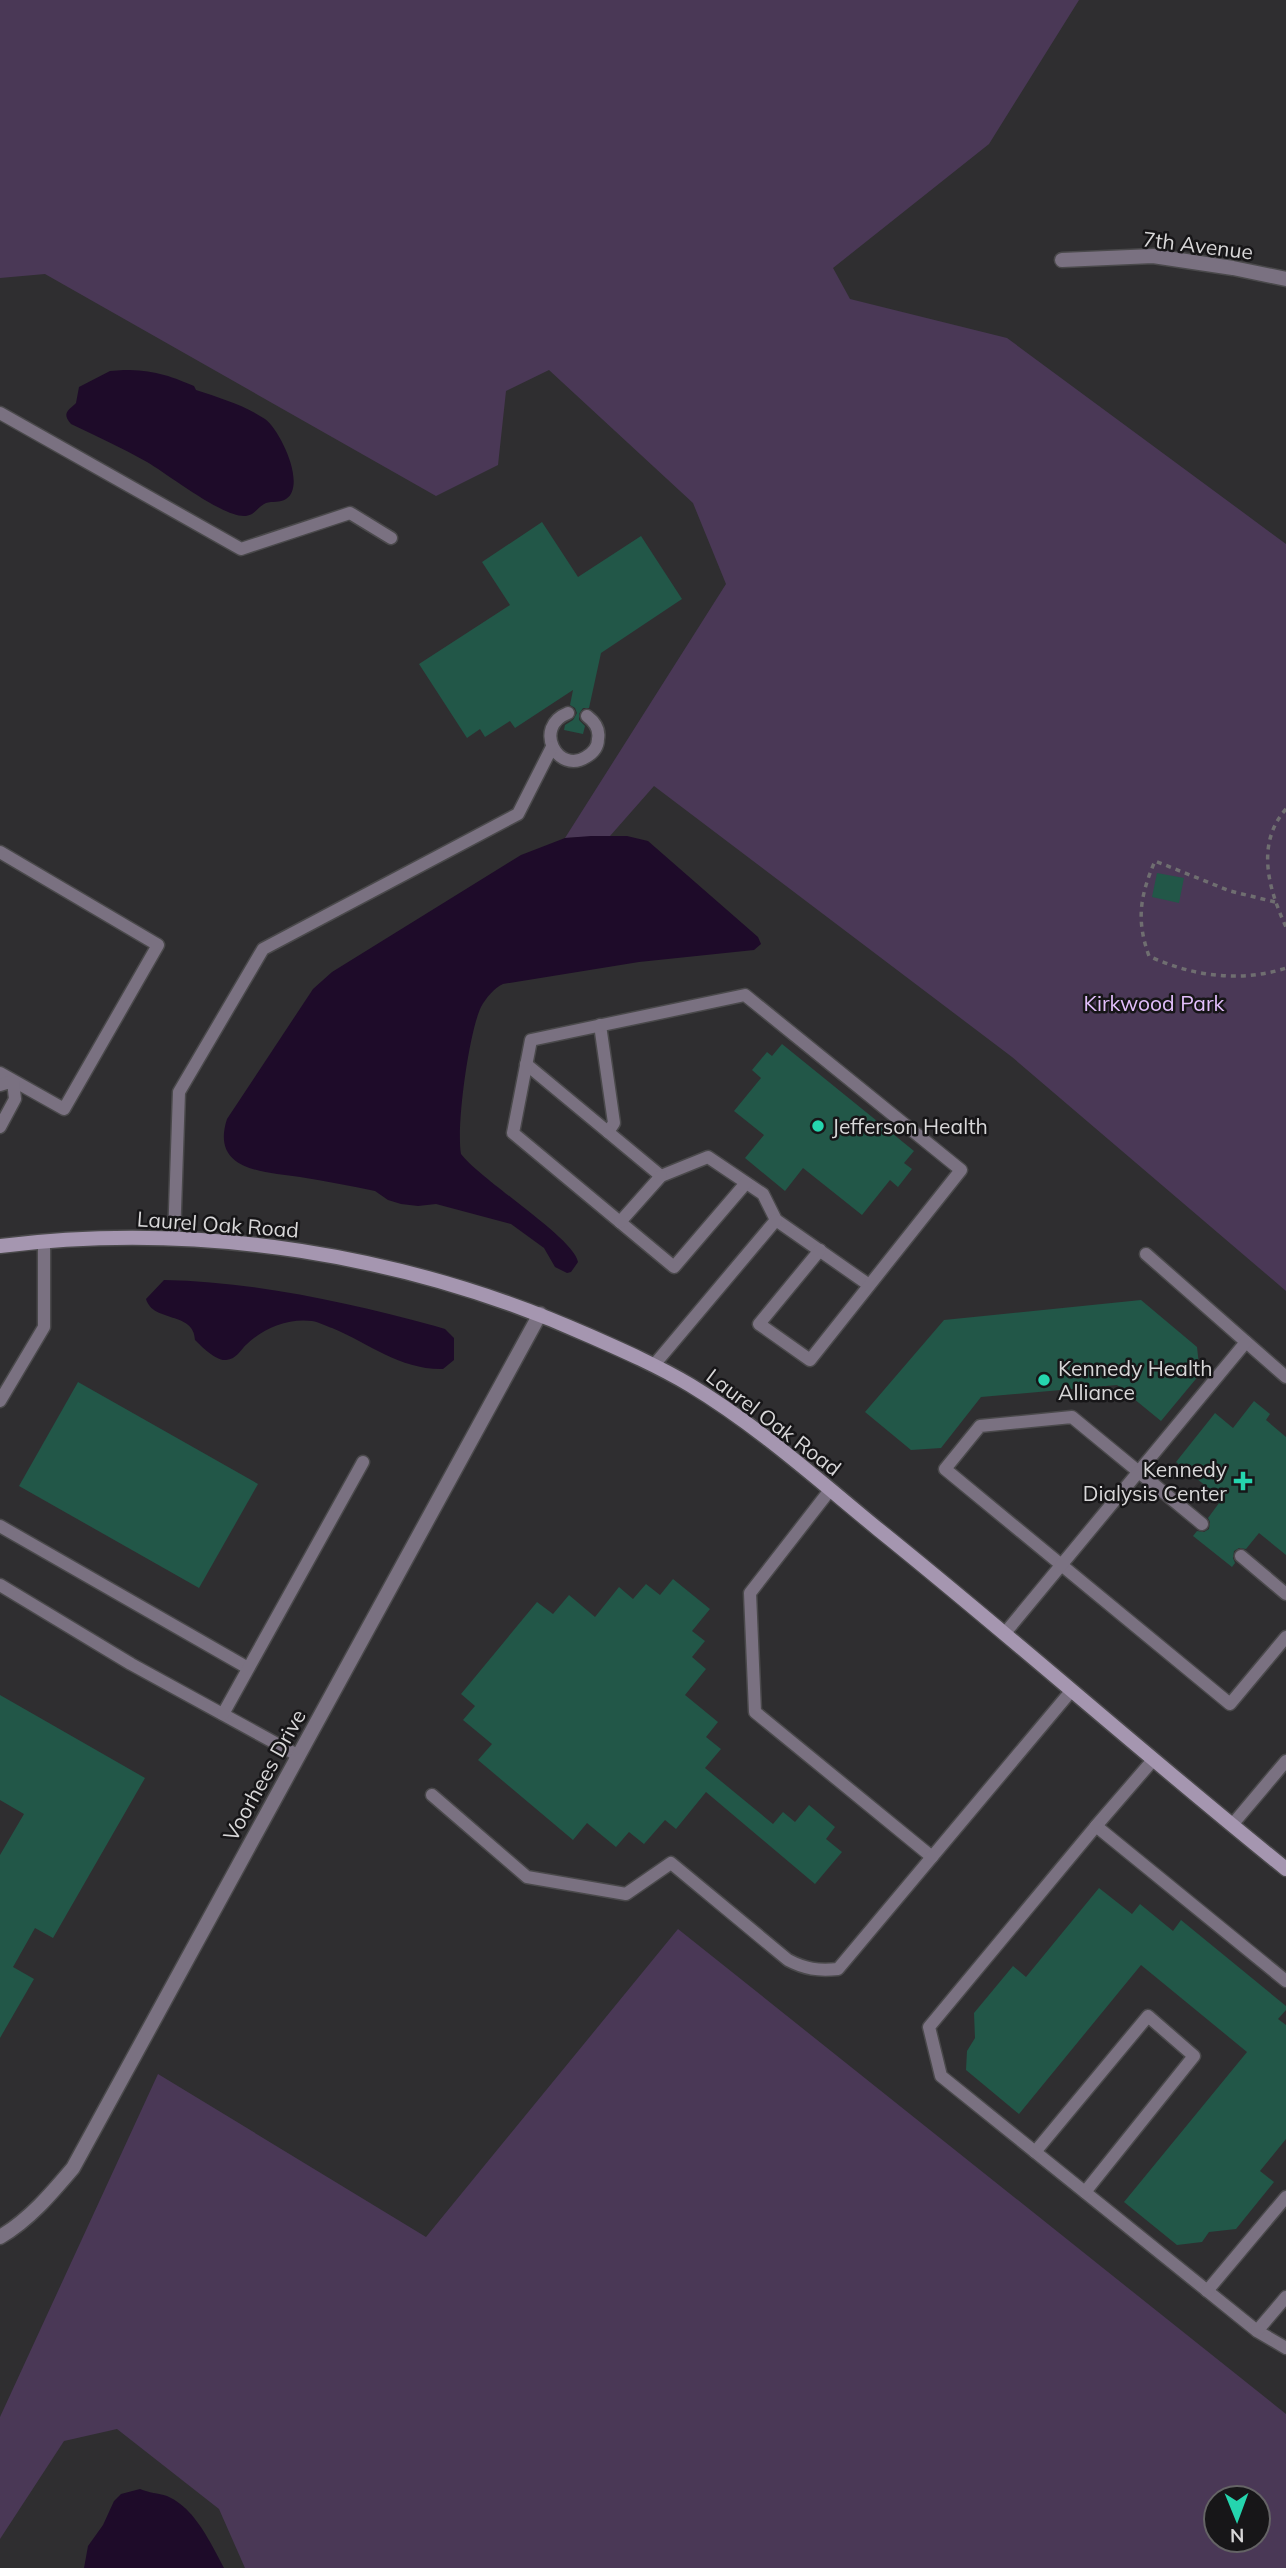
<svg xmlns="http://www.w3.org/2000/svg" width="1286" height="2568" font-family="Mulish,sans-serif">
<rect width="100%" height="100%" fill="#2f2e30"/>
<g fill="#4a3856" fill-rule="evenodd">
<path d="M0 0H1079L989 144 833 268 850 299 1007 338 1286 544V1291L1012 1057 654 786 610 836 565 838 726 584 693 503 549 370 506 391 498 465 436 496 45 274 0 278Z"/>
<path d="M678 1929 1286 2414V2568H245L219 2509 117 2429 64 2441 0 2539V2417L158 2074 426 2237ZM1216 2498H1258V2540H1216Z"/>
</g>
<g fill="#1e0b29">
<path d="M124 370C153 370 168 375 194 386L196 390C220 398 244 405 265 419 280 430 307 485 286 499 280 503 272 501 266 503 257 507 255 516 244 516 221 516 169 475 147 462 122 448 96 436 71 424 61 413 69 410 76 403L79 387 110 371Z"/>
<path d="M591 836H627L648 841 758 937 761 944 754 950 639 962 503 984C494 988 486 998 481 1007 469 1032 456 1126 461 1154 482 1181 574 1238 578 1262L571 1272 567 1273 555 1267 544 1248 511 1224 436 1204 418 1206 401 1204 388 1200 375 1191C351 1186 326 1181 300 1177 265 1172 210 1171 227 1119L313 989 332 972 521 855 565 838Z"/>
<path d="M164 1280C256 1282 346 1302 435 1326L445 1329 454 1338V1360L443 1369C401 1370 370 1344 332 1328 326 1326 319 1322 312 1321 288 1318 264 1328 247 1344 240 1350 237 1359 226 1360 216 1361 202 1347 195 1340 194 1311 153 1323 146 1299Z"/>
<path d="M140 2489C149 2493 158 2493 167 2496 195 2508 210 2542 224 2568H84L88 2546 103 2525 114 2501 121 2494Z"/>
</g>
<g fill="#225748">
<path d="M542 522 578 577 641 536 682 599 601 653 589 708H583L579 714V720L585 726 583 734 564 730 565 725 573 720 577 713 575 708 570 705 573 690 515 728 510 721 485 737 480 729 467 738 419 664 510 605 482 562Z"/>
<path d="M1157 873 1184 878 1179 903 1152 897Z"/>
<path d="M782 1044 914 1151 904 1163 912 1169 898 1187 890 1180 862 1215 803 1168 785 1191 745 1158 764 1135 734 1111 761 1078 752 1070 767 1052 772 1056Z"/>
<path d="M1141 1300 1197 1347 1200 1374 1161 1421 1117 1385 981 1397 941 1448 911 1450 865 1412 944 1320Z"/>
<path d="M78 1382 258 1484 199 1588 19 1486Z"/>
<path d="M1254 1401 1270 1414 1266 1420 1286 1437V1555L1259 1533 1246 1549 1239 1548 1234 1551 1233 1558 1235 1563 1232 1567 1193 1536 1197 1531 1204 1532 1209 1529 1210 1522 1208 1518 1222 1499 1176 1462 1215 1413 1233 1428Z"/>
<path d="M673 1579 710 1609 692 1631 705 1641 692 1657 706 1669 685 1695 718 1722 706 1737 721 1749 705 1768 773 1824 783 1812 795 1822 809 1805 835 1827 826 1839 842 1852 815 1884 706 1792 676 1829 665 1820 644 1844 629 1832 616 1847 587 1823 573 1840 478 1760 492 1744 463 1720 475 1706 461 1694 537 1602 553 1614 569 1595 595 1617 619 1587 633 1599 646 1584 660 1595Z"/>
<path d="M0 1695 145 1778 53 1938 35 1928 13 1967 34 1979 0 2038V1855L24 1814 0 1800Z"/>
<path d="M1099 1888 1132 1914 1140 1904 1173 1931 1181 1920 1286 2006V2010L1278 2019 1286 2025V2139L1260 2171 1274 2182 1236 2229 1209 2232 1202 2242 1177 2245 1124 2202 1247 2052 1141 1965 1019 2114 966 2070 967 2051 975 2038 974 2013 1013 1966 1026 1977Z"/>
</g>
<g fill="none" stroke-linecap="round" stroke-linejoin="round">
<defs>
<g id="lane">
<path d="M0 413 241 549 350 513 391 538"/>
<path d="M568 713C532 727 558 775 586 757 593 753 598 747 598 739 600 729 595 722 587 716"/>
<path d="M0 852 158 945 64 1109 0 1073"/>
<path d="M600 1025 614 1123 608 1132"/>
<path d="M526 1064 661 1176 708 1157 763 1194 776 1220 869 1285"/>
<path d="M0 1085 13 1081 15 1099 0 1127"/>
<path d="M746 1183 674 1267 513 1133 531 1040 745 995 961 1170 810 1360 759 1324 820 1250"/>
<path d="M620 1222 661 1176"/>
<path d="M174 1239 179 1092 263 949 518 814 552 747"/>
<path d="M1146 1254 1286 1377"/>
<path d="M654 1365 776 1220"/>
<path d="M0 1401 44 1327V1241"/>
<path d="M830 1490 750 1593 755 1712 932 1857"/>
<path d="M1202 1524 1072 1417 980 1426 945 1469 1230 1704 1286 1637"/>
<path d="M0 1526 248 1668"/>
<path d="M1241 1556 1286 1594"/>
<path d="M0 1585 131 1664 299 1756"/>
<path d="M1005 1633 1246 1342"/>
<path d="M223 1714 363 1462"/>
<path d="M432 1795 527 1877 626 1894 671 1863 788 1960C805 1969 818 1971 838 1969L1072 1690"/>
<path d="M1232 1825 1286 1761"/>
<path d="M1096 1826 1153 1760"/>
<path d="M1286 1981 1096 1826 929 2027 941 2076 1257 2331 1286 2348"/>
<path d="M1035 2152 1148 2016 1194 2056 1085 2192"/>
<path d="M1207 2291 1286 2197"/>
<path d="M1257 2331 1286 2297"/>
</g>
<g id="street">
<path d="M1062 260 1153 256 1233 268 1286 279"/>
<path d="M0 2237C29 2220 51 2194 73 2168L540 1314"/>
</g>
<path id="secondary" d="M0 1246C200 1221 406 1254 590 1336 624 1351 658 1366 690 1385 758 1426 818 1480 879 1530 1017 1641 1148 1758 1286 1869"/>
</defs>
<use href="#lane" stroke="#4a494b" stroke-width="15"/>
<use href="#street" stroke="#4a494b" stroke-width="17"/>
<use href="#secondary" stroke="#4a494b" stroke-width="17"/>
<g stroke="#6f6e70" stroke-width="3.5" stroke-dasharray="5 5" stroke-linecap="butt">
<path d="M1286 809C1255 844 1269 890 1286 927"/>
<path d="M1275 902 1230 891 1155 861C1140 896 1136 920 1149 956 1191 976 1241 983 1286 968"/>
</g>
<use href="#lane" stroke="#7a7181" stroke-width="12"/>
<use href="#street" stroke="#7a7181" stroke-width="14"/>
<use href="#secondary" stroke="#a596b0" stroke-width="14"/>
</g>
<g fill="#25d5ae" stroke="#171618" stroke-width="2.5">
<circle cx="818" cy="1126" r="7"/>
<circle cx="1044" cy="1380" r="7"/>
<path d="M1239.5 1470.5h7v7h7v7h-7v7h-7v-7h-7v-7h7z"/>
</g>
<g text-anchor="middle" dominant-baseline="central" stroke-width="5" stroke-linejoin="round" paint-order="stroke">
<g font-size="21" fill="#d8d7d8" stroke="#171618">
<text transform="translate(1198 245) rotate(7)">7th Avenue</text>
<text transform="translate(218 1224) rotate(4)">Laurel Oak Road</text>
<text transform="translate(774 1422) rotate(37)">Laurel Oak Road</text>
<text transform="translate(264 1775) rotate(-61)">Voorhees Drive</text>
</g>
<g font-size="21" fill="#e2befb" stroke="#171618">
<text x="1154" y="1003">Kirkwood Park</text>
</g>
<g font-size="21" fill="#d8d7d8" stroke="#171618" text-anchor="start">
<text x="832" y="1126">Jefferson Health</text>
<text x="1058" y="1368">Kennedy Health<tspan x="1058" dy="24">Alliance</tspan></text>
<text x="1227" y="1469" text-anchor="end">Kennedy<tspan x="1227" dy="24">Dialysis Center</tspan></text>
</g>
</g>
<g transform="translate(1237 2519) rotate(179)"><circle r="33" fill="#171618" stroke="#646365" stroke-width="2"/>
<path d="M0-5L12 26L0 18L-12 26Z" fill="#25d5ae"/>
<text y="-10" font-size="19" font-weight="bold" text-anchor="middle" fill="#d8d7d8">N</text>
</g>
</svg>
